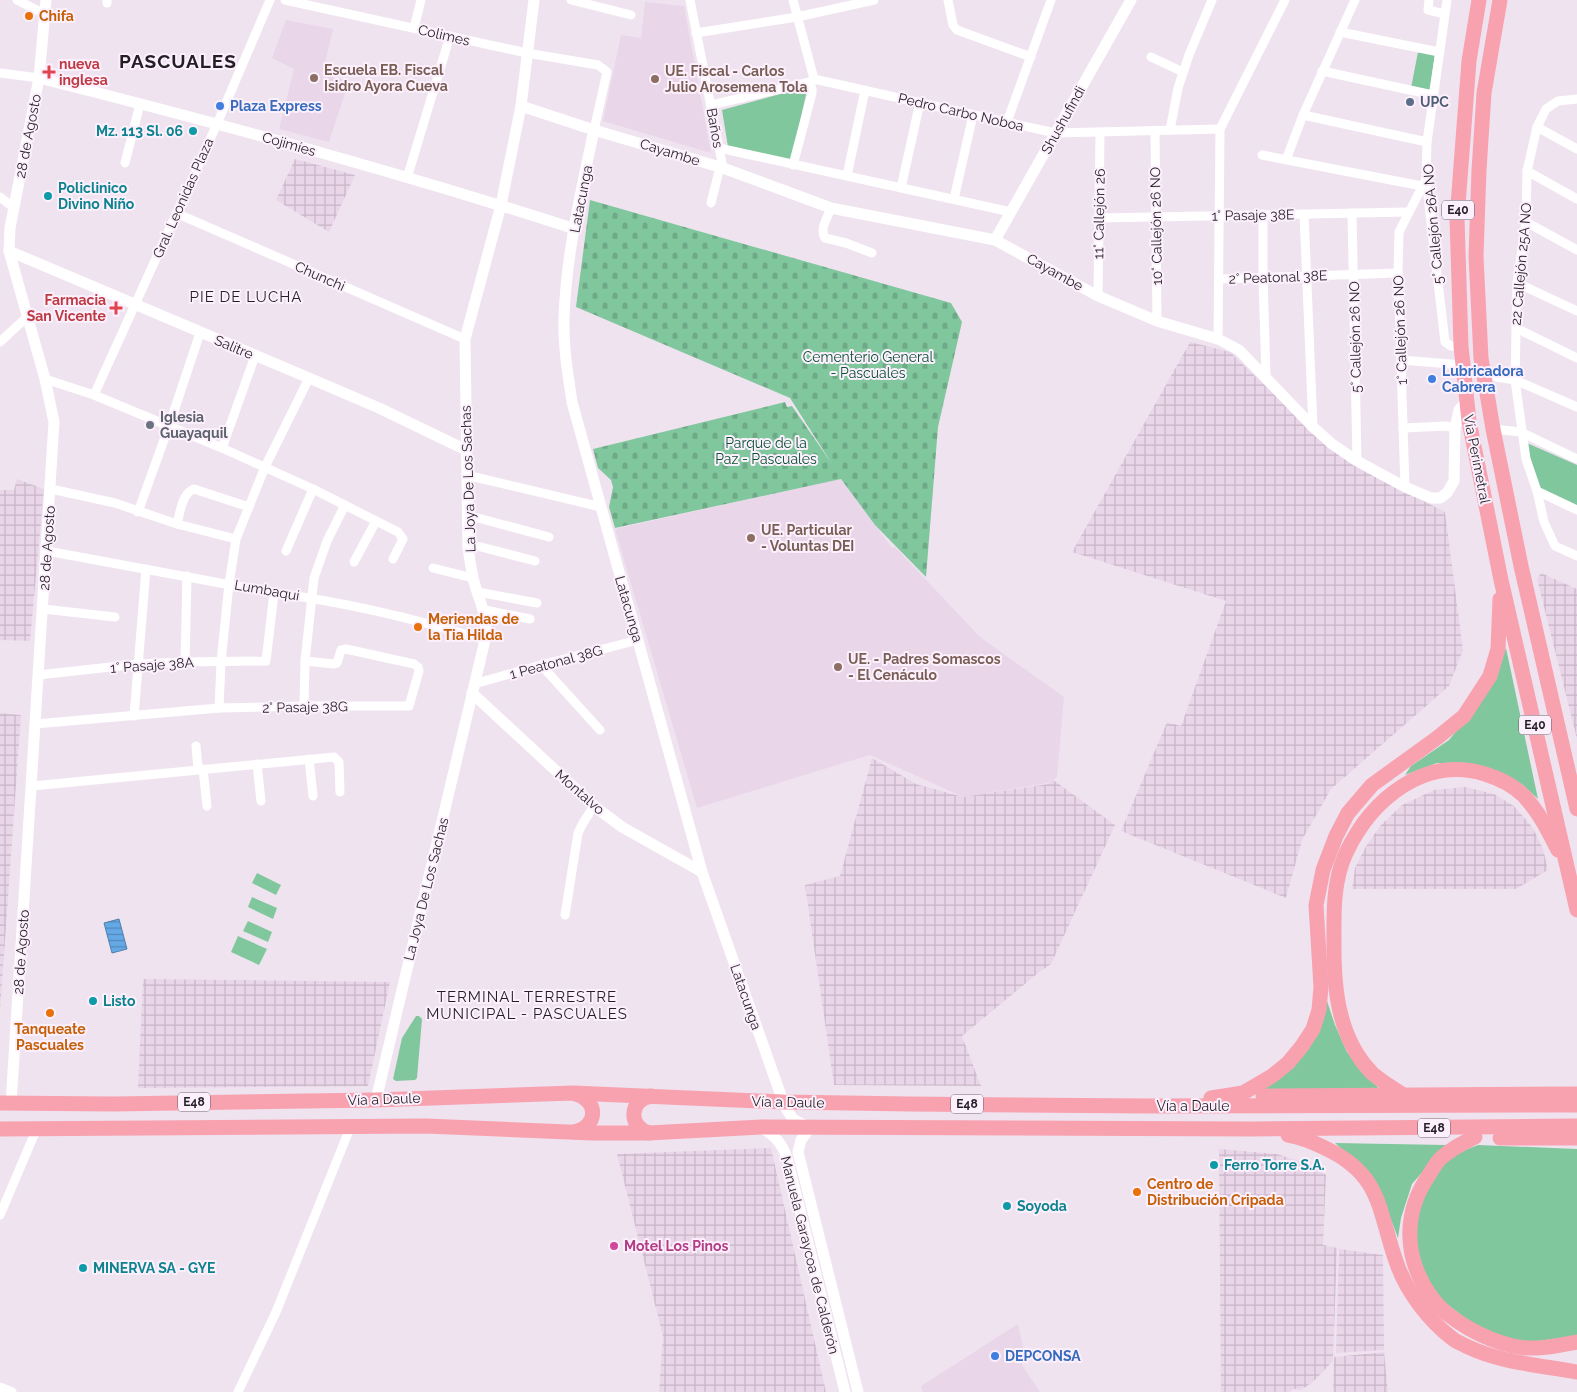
<svg xmlns="http://www.w3.org/2000/svg" width="1577" height="1392" font-family="Raleway,sans-serif">
<defs>
<pattern id="industrial-grid" width="8" height="8" patternUnits="userSpaceOnUse" patternTransform="scale(1.25)"><rect width="8" height="8" fill="#e9d6e9"/><path d="M0 4h8M4 0v8" fill="none" stroke="#c8b7c8"/></pattern>
<pattern id="cemetery-stones" width="16" height="16" patternUnits="userSpaceOnUse" patternTransform="scale(1.25)"><rect width="16" height="16" fill="#81c79e"/><path d="M2 7V4a2 2 0 0 1 4 0v3zM10 15v-3a2 2 0 0 1 4 0v3z" fill="#6faa88"/></pattern>
<pattern id="water-rules" width="6" height="5" patternUnits="userSpaceOnUse" patternTransform="scale(1.25)"><rect width="6" height="5" fill="#64a8e6"/><path d="M0 2.5h6" fill="none" stroke="#5288ba"/></pattern>
</defs>
<rect width="100%" height="100%" fill="#f0e3f0"/>
<g fill="#e9d6e9">
<path d="M645 2 684 6 711 153 603 121 621 35 641 38Z"/>
<path d="M286 20 333 29 322 75 349 81 329 142 279 129 294 69 272 58Z"/>
<path d="M841 479 892 548 895 547 980 637 1064 697 1057 777 1053 780 1051 779 1048 783 963 797 870 755 697 808 615 529Z"/>
<path d="M1018 1324 1023 1347 1022 1365 1040 1392H923L921 1386Z"/>
</g>
<g fill="url(#industrial-grid)">
<path d="M295 159 355 175 329 232 276 200Z"/>
<path d="M1190 342 1230 352 1285 405 1358 467 1445 512 1463 650 1449 686 1331 789 1302 840 1286 898 1121 831 1167 722 1181 726 1226 601 1072 552Z"/>
<path d="M17 479 44 489 30 641 0 640V490H14Z"/>
<path d="M1541 573 1577 589V739L1537 579Z"/>
<path d="M0 713 21 715 0 1011Z"/>
<path d="M872 758 916 784 963 797 1048 784 1052 779 1115 825 1051 964 1038 973 962 1036 981 1086 834 1085 805 885 840 876Z"/>
<path d="M1465 787 1494 794 1514 806 1533 828 1543 849 1548 870 1516 889H1352L1355 868 1366 846 1381 825 1402 805 1434 790Z"/>
<path d="M143 979 390 982 368 1086 138 1088Z"/>
<path d="M771 1148 826 1392H659L663 1336 617 1154Z"/>
<path d="M1219 1149 1277 1154 1308 1164 1326 1175 1323 1245 1337 1248 1333 1361 1313 1382 1301 1390 1293 1389 1290 1392H1221Z"/>
<path d="M1339 1249 1383 1255 1384 1350 1336 1353Z"/>
<path d="M1384 1352 1388 1392H1333L1334 1357Z"/>
</g>
<path fill="url(#cemetery-stones)" d="M590 200 951 303 962 322 938 427 926 577 875 525 841 479 615 528 609 507 613 487 611 480 598 468 593 449 785 402 787 407 792 406 832 464 790 398 576 307Z"/>
<g fill="#81c79e">
<path d="M1418 52 1435 55 1429 92 1411 88Z"/>
<path d="M806 87 807 90 791 162 728 147 722 110Z"/>
<path d="M1527 443 1577 465V506L1539 489 1527 446Z"/>
<path d="M1506 648 1538 799 1523 785 1513 779 1476 765 1437 763 1405 775 1411 766 1449 740 1488 692Z"/>
<path d="M257 873 281 885 276 895 252 883Z"/>
<path d="M252 897 277 908 273 919 248 907Z"/>
<path d="M248 921 272 932 268 942 243 931Z"/>
<path d="M238 936 267 949 259 965 231 952Z"/>
<path d="M1327 1001 1335 1025 1347 1052 1381 1091 1248 1093 1299 1058Z"/>
<path d="M416 1016H419L422 1019 417 1078 415 1080 396 1081 393 1079 402 1038Z"/>
<path d="M1335 1143 1446 1145 1412 1184 1401 1218 1398 1238 1378 1186 1358 1163Z"/>
<path d="M1478 1145 1577 1149V1336L1521 1343 1482 1331 1443 1301 1428 1283 1414 1238 1417 1213 1435 1171 1455 1154Z"/>
</g>
<path fill="url(#water-rules)" stroke="#517fac" d="M119 919 127 949 112 953 104 923Z"/>
<g fill="none" stroke-linecap="round" stroke-linejoin="round">
<g stroke="#fff" stroke-width="9">
<path d="M17 0 45 14"/>
<path d="M285 0 527 53 598 65 607 72 594 130"/>
<path d="M571 0 631 15"/>
<path d="M690 0 723 168"/>
<path d="M793 0 814 79"/>
<path d="M948 0 953 25 957 30 1031 57"/>
<path d="M1429 0 1428 10 1445 14"/>
<path d="M1447 0 1427 142 1426 179 1445 342 1451 346H1461"/>
<path d="M107 3V0"/>
<path d="M414 28 421 0"/>
<path d="M1340 32 1439 52"/>
<path d="M696 33 797 17 874 0"/>
<path d="M1151 57 1183 72"/>
<path d="M1322 71 1433 95"/>
<path d="M0 73 39 78"/>
<path d="M1577 99 1558 101 1546 109 1537 127 1527 171 1526 222 1517 283 1515 380 1526 459 1537 491 1544 522 1555 546 1577 556"/>
<path d="M711 105 810 82 814 79 1055 133 1220 129"/>
<path d="M1303 115 1427 142"/>
<path d="M1007 122 1051 0"/>
<path d="M1537 127 1577 149"/>
<path d="M1170 130 1178 88 1189 55 1212 0"/>
<path d="M1155 131 1157 321"/>
<path d="M719 148 1011 212"/>
<path d="M1262 155 1422 186"/>
<path d="M1286 160 1303 115 1355 0"/>
<path d="M125 163 140 104"/>
<path d="M793 165 812 93V89L810 82"/>
<path d="M1527 171 1577 199"/>
<path d="M847 176 865 90"/>
<path d="M407 178 450 36"/>
<path d="M901 188 920 102"/>
<path d="M0 197 14 208"/>
<path d="M954 199 973 115"/>
<path d="M711 203 720 167"/>
<path d="M831 208C828 217 819 229 825 238L846 243 872 253"/>
<path d="M176 213 465 339"/>
<path d="M1352 213 1357 461"/>
<path d="M1263 214V278L1266 376"/>
<path d="M1304 214 1313 427"/>
<path d="M1099 218 1408 212"/>
<path d="M1526 222 1577 250"/>
<path d="M1219 279 1398 273"/>
<path d="M1517 283 1577 311"/>
<path d="M1098 296 1100 132"/>
<path d="M1516 328 1577 358"/>
<path d="M1218 339 1220 129 1285 0"/>
<path d="M0 342 27 317"/>
<path d="M1401 360 1463 365"/>
<path d="M1484 375 1515 380 1577 407"/>
<path d="M45 379 94 395 222 448 313 489 398 532 403 539 393 559"/>
<path d="M94 395 217 124 270 0"/>
<path d="M1403 428 1446 426 1455 428"/>
<path d="M1493 429 1521 432 1577 459"/>
<path d="M222 448 255 356"/>
<path d="M466 475 601 507"/>
<path d="M1405 487 1398 273 1399 232 1426 179"/>
<path d="M51 489 115 503 177 524 236 539"/>
<path d="M1537 491 1577 510"/>
<path d="M138 512 169 426 200 333"/>
<path d="M467 515 549 537"/>
<path d="M177 524C180 513 182 493 194 489L249 507"/>
<path d="M468 546 481 547 535 561"/>
<path d="M47 551 274 593C346 602 416 619 485 640"/>
<path d="M286 551 313 489"/>
<path d="M354 562 376 521"/>
<path d="M433 568 473 578"/>
<path d="M478 592 537 603"/>
<path d="M43 609 115 617"/>
<path d="M485 610 530 619"/>
<path d="M185 662 187 576"/>
<path d="M541 665 600 730"/>
<path d="M38 675 138 664 185 662 266 661 274 593"/>
<path d="M474 684 541 665 638 640"/>
<path d="M304 706 305 661 314 578 327 541 345 505"/>
<path d="M219 708 221 662 229 584 236 539 265 467 309 378"/>
<path d="M134 716 146 569"/>
<path d="M35 724 219 708 304 706H409L419 671 418 667 414 664 346 649 341 650 337 663 334 664 305 661"/>
<path d="M196 746 198 769"/>
<path d="M309 759 313 796"/>
<path d="M257 764 261 801"/>
<path d="M203 769 207 806"/>
<path d="M32 786 334 757 339 762 340 792"/>
<path d="M565 915 578 833 583 823 594 806"/>
<path d="M0 1215 37 1128"/>
<path d="M0 1387 12 1392"/>
<path d="M238 1392 276 1312 350 1128"/>
</g>
<g stroke="#fff" stroke-width="11">
<path d="M39 78C219 123 398 172 575 229"/>
<path d="M521 106 594 130 723 168 831 208 995 240 1098 296 1157 321 1218 339 1239 350 1313 427 1332 444 1357 461 1405 487 1431 498H1440L1447 493 1454 481 1455 428 1459 410 1467 401"/>
<path d="M594 130C581 192 566 255 564 318 563 347 568 374 572 402L702 872 785 1107 793 1119 810 1128 801 1140 798 1152 858 1392"/>
<path d="M995 240 1131 0"/>
<path d="M9 251 309 378 379 408 466 450"/>
<path d="M472 693 594 806 622 827 702 872"/>
<path d="M376 1100 485 640C488 612 479 603 473 578 471 567 469 557 468 546L465 339 501 205 521 106 534 0"/>
<path d="M11 1104 54 422 45 379 9 251 10 228 39 78 46 0"/>
<path d="M761 1127C774 1135 782 1143 787 1158L845 1392"/>
</g>
<g stroke="#f8a2b0" stroke-width="15">
<path d="M1479 0 1469 61 1457 218 1461 346 1469 421 1501 580 1577 910"/>
<path d="M1500 0 1484 93 1479 170 1476 256 1481 358 1493 429 1521 566 1577 809"/>
<path d="M1403 1095C1393 1088 1381 1081 1372 1073 1340 1040 1334 994 1334 949 1334 917 1332 883 1346 853 1371 800 1424 755 1485 774 1498 778 1514 786 1524 796 1539 812 1548 831 1558 850"/>
<path d="M1263 1096 1577 1094"/>
<path d="M1211 1098 1243 1093 1272 1076 1288 1063 1302 1046 1313 1029 1319 1010 1321 987 1316 905 1323 870 1336 836 1348 813 1372 785 1437 738 1464 716 1490 676 1498 649 1500 599"/>
<path d="M0 1103 114 1104 376 1100 573 1093 783 1102 910 1104 1150 1106 1577 1105"/>
<path d="M0 1129 426 1126 592 1133H649L761 1127 1252 1129 1577 1126"/>
<path d="M574 1132C598 1127 599 1101 576 1094"/>
<path d="M649 1133C628 1127 629 1100 651 1096"/>
<path d="M1288 1135C1301 1137 1315 1143 1327 1149 1383 1176 1378 1212 1397 1264 1407 1292 1429 1321 1453 1339 1457 1342 1462 1344 1466 1346 1501 1363 1539 1365 1577 1372"/>
<path d="M1475 1137C1463 1143 1450 1149 1440 1159 1436 1163 1432 1170 1429 1175 1402 1214 1404 1260 1432 1298 1449 1321 1486 1340 1513 1346 1534 1351 1556 1346 1577 1342"/>
<path d="M1500 1138H1577"/>
</g>
</g>
<g fill="#e8710a" stroke="#fdf0fd" stroke-width="2">
<circle cx="29" cy="16" r="5"/>
<circle cx="418" cy="627" r="5"/>
<circle cx="50" cy="1013" r="5"/>
<circle cx="1137" cy="1192" r="5"/>
</g>
<g fill="#e0444e" stroke="#fdf0fd" stroke-width="2">
<path d="M46.5 64.5h5v5h5v5h-5v5h-5v-5h-5v-5h5z"/>
<path d="M113.5 300.5h5v5h5v5h-5v5h-5v-5h-5v-5h5z"/>
</g>
<g fill="#8d6e63" stroke="#fdf0fd" stroke-width="2">
<circle cx="314" cy="78" r="5"/>
<circle cx="655" cy="79" r="5"/>
<circle cx="751" cy="538" r="5"/>
<circle cx="838" cy="667" r="5"/>
</g>
<circle fill="#5c6f8a" stroke="#fdf0fd" stroke-width="2" cx="1410" cy="102" r="5"/>
<g fill="#3f7fe0" stroke="#fdf0fd" stroke-width="2">
<circle cx="220" cy="106" r="5"/>
<circle cx="1432" cy="379" r="5"/>
<circle cx="995" cy="1356" r="5"/>
</g>
<g fill="#0f9aa8" stroke="#fdf0fd" stroke-width="2">
<circle cx="193" cy="131" r="5"/>
<circle cx="48" cy="196" r="5"/>
<circle cx="93" cy="1001" r="5"/>
<circle cx="1214" cy="1165" r="5"/>
<circle cx="1007" cy="1206" r="5"/>
<circle cx="83" cy="1268" r="5"/>
</g>
<circle fill="#6b7280" stroke="#fdf0fd" stroke-width="2" cx="150" cy="425" r="5"/>
<circle fill="#d1479c" stroke="#fdf0fd" stroke-width="2" cx="614" cy="1246" r="5"/>
<g text-anchor="middle" dominant-baseline="central" stroke-width="4" stroke-linejoin="round" paint-order="stroke">
<g fill="#fdf0fd" stroke="#655e65" stroke-width="1">
<rect x="1442" y="200.5" width="32" height="19" rx="4"/>
<rect x="1519" y="715.5" width="32" height="19" rx="4"/>
<rect x="178" y="1092.5" width="32" height="19" rx="4"/>
<rect x="951" y="1094.5" width="32" height="19" rx="4"/>
<rect x="1418" y="1118.5" width="32" height="19" rx="4"/>
</g>
<g font-size="12" font-weight="bold" fill="#241f24">
<text x="1458" y="210">E40</text>
<text x="1535" y="725">E40</text>
<text x="194" y="1102">E48</text>
<text x="967" y="1104">E48</text>
<text x="1434" y="1128">E48</text>
</g>
<g font-size="14" font-weight="bold" fill="#c56008" stroke="#fdf0fd" text-anchor="start">
<text x="39" y="16">Chifa</text>
<text x="428" y="619">Meriendas de<tspan x="428" dy="16">la Tia Hilda</tspan></text>
<text x="50" y="1029" text-anchor="middle">Tanqueate<tspan x="50" dy="16">Pascuales</tspan></text>
<text x="1147" y="1184">Centro de<tspan x="1147" dy="16">Distribución Cripada</tspan></text>
</g>
<g font-size="14" fill="#241f24" stroke="#fdf0fd">
<text transform="translate(444 35) rotate(13)">Colimes</text>
<text transform="translate(961 112) rotate(13)">Pedro Carbo Noboa</text>
<text transform="translate(1063 120) rotate(-61)">Shushufindi</text>
<text transform="translate(715 128) rotate(80)">Baños</text>
<text transform="translate(28 136) rotate(-79)">28 de Agosto</text>
<text transform="translate(289 144) rotate(16)">Cojimíes</text>
<text transform="translate(670 152) rotate(17)">Cayambe</text>
<text transform="translate(183 198) rotate(-66)">Gral. Leonidas Plaza</text>
<text transform="translate(581 199) rotate(-79)">Latacunga</text>
<text transform="translate(1099 214) rotate(-89)">11° Callejón 26</text>
<text transform="translate(1253 215) rotate(-1)">1° Pasaje 38E</text>
<text transform="translate(1433 224) rotate(-95)">5° Callejón 26A NO</text>
<text transform="translate(1156 226) rotate(-91)">10° Callejón 26 NO</text>
<text transform="translate(1521 264) rotate(-85)">22 Callejón 25A NO</text>
<text transform="translate(1055 272) rotate(29)">Cayambe</text>
<text transform="translate(320 276) rotate(24)">Chunchi</text>
<text transform="translate(1278 277) rotate(-2)">2° Peatonal 38E</text>
<text transform="translate(1400 330) rotate(-92)">1° Callejón 26 NO</text>
<text transform="translate(1355 337) rotate(-91)">5° Callejón 26 NO</text>
<text transform="translate(234 347) rotate(23)">Salitre</text>
<text transform="translate(1477 459) rotate(79)">Vía Perimetral</text>
<text transform="translate(468 479) rotate(-92)">La Joya De Los Sachas</text>
<text transform="translate(47 548) rotate(-86)">28 de Agosto</text>
<text transform="translate(267 590) rotate(10)">Lumbaqui</text>
<text transform="translate(629 609) rotate(74)">Latacunga</text>
<text transform="translate(556 662) rotate(-15)">1 Peatonal 38G</text>
<text transform="translate(152 665) rotate(-4)">1° Pasaje 38A</text>
<text transform="translate(305 707) rotate(-1)">2° Pasaje 38G</text>
<text transform="translate(580 792) rotate(41)">Montalvo</text>
<text transform="translate(426 889) rotate(-76)">La Joya De Los Sachas</text>
<text transform="translate(21 952) rotate(-86)">28 de Agosto</text>
<text transform="translate(746 997) rotate(71)">Latacunga</text>
<text transform="translate(384 1099) rotate(-2)">Vía a Daule</text>
<text transform="translate(788 1102) rotate(1)">Vía a Daule</text>
<text x="1193" y="1106">Vía a Daule</text>
<text transform="translate(810 1255) rotate(76)">Manuela Garaycoa de Calderón</text>
</g>
<g font-size="14" font-weight="bold" fill="#be3a42" stroke="#fdf0fd" text-anchor="start">
<text x="59" y="64">nueva<tspan x="59" dy="16">inglesa</tspan></text>
<text x="106" y="300" text-anchor="end">Farmacia<tspan x="106" dy="16">San Vicente</tspan></text>
</g>
<g font-size="14" font-weight="bold" fill="#785e54" stroke="#fdf0fd" text-anchor="start">
<text x="324" y="70">Escuela EB. Fiscal<tspan x="324" dy="16">Isidro Ayora Cueva</tspan></text>
<text x="665" y="71">UE. Fiscal - Carlos<tspan x="665" dy="16">Julio Arosemena Tola</tspan></text>
<text x="761" y="530">UE. Particular<tspan x="761" dy="16">- Voluntas DEI</tspan></text>
<text x="848" y="659">UE. - Padres Somascos<tspan x="848" dy="16">- El Cenáculo</tspan></text>
</g>
<g font-size="14" font-weight="bold" fill="#4e5e75" stroke="#fdf0fd" text-anchor="start">
<text x="1420" y="102">UPC</text>
</g>
<g font-size="14" font-weight="bold" fill="#366cbe" stroke="#fdf0fd" text-anchor="start">
<text x="230" y="106">Plaza Express</text>
<text x="1442" y="371">Lubricadora<tspan x="1442" dy="16">Cabrera</tspan></text>
<text x="1005" y="1356">DEPCONSA</text>
</g>
<g font-size="14" font-weight="bold" fill="#0d838f" stroke="#fdf0fd" text-anchor="start">
<text x="183" y="131" text-anchor="end">Mz. 113 Sl. 06</text>
<text x="58" y="188">Policlinico<tspan x="58" dy="16">Divino Niño</tspan></text>
<text x="103" y="1001">Listo</text>
<text x="1224" y="1165">Ferro Torre S.A.</text>
<text x="1017" y="1206">Soyoda</text>
<text x="93" y="1268">MINERVA SA - GYE</text>
</g>
<g font-size="14" fill="#075131" stroke="#fdf0fd">
<text x="868" y="357">Cementerio General<tspan x="868" dy="16">- Pascuales</tspan></text>
<text x="766" y="443">Parque de la<tspan x="766" dy="16">Paz - Pascuales</tspan></text>
</g>
<g font-size="14" font-weight="bold" fill="#5b616d" stroke="#fdf0fd" text-anchor="start">
<text x="160" y="417">Iglesia<tspan x="160" dy="16">Guayaquil</tspan></text>
</g>
<g font-size="14" font-weight="bold" fill="#b23c85" stroke="#fdf0fd" text-anchor="start">
<text x="624" y="1246">Motel Los Pinos</text>
</g>
<g font-size="15" letter-spacing="1" fill="#241f24" stroke="#fdf0fd">
<text x="246" y="297">PIE DE LUCHA</text>
<text x="527" y="997">TERMINAL TERRESTRE<tspan x="527" dy="17">MUNICIPAL - PASCUALES</tspan></text>
</g>
<g font-size="19" font-weight="bold" letter-spacing="1" fill="#241f24" stroke="#fdf0fd">
<text x="178" y="61">PASCUALES</text>
</g>
</g>
</svg>
